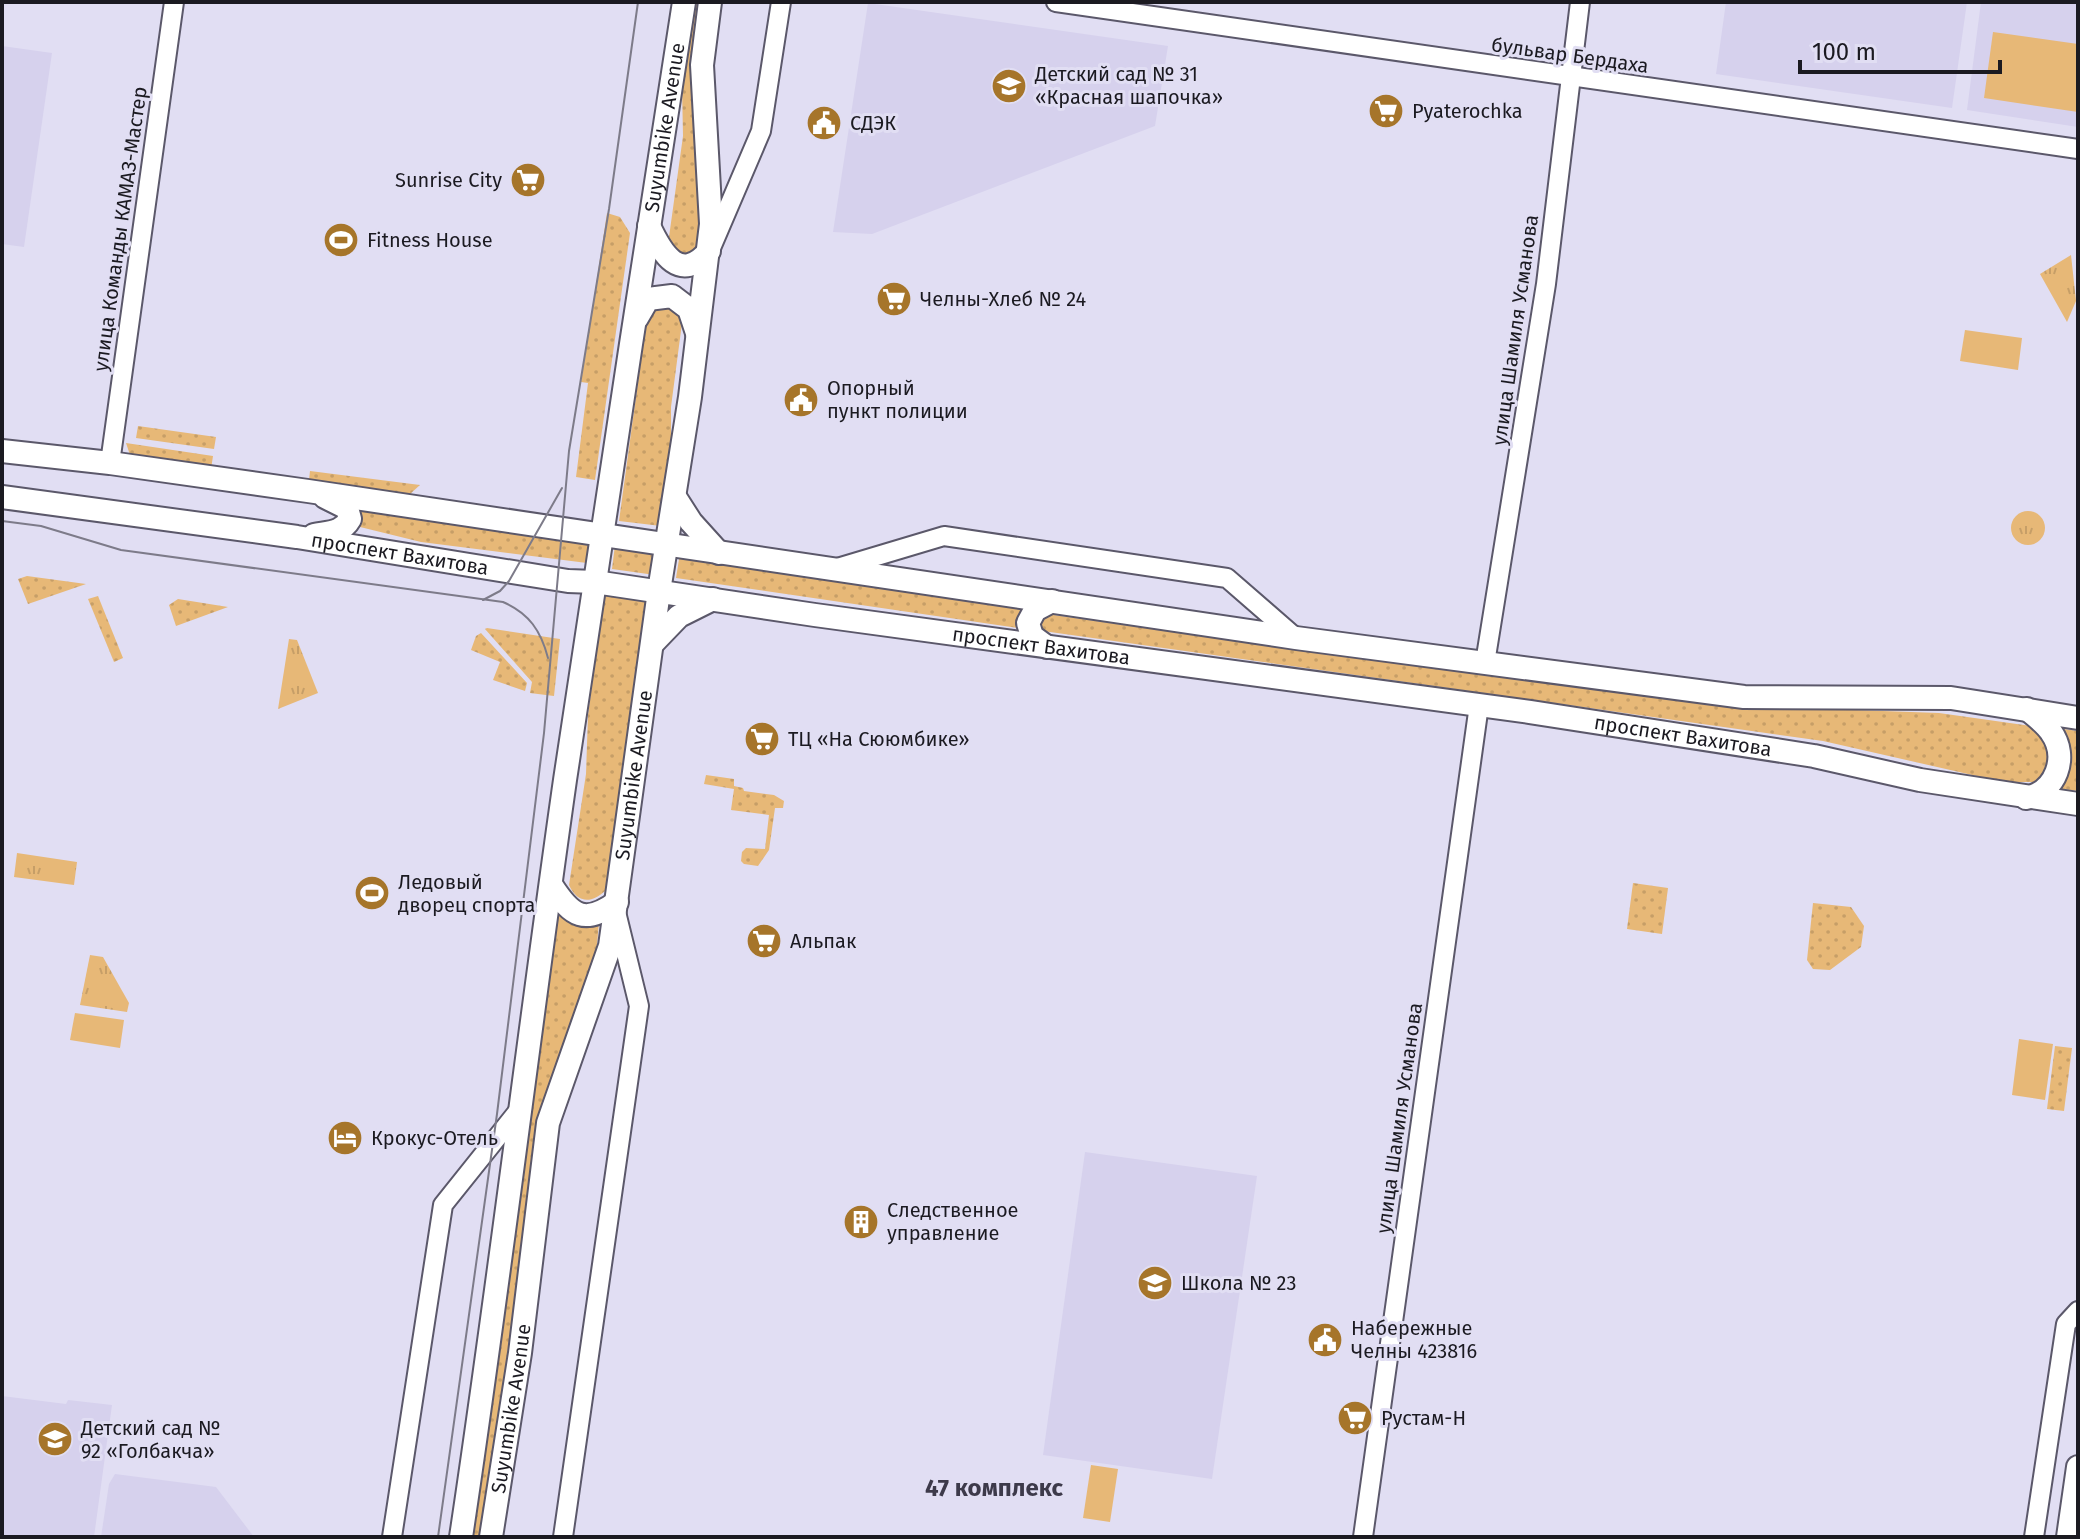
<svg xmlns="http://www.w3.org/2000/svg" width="2080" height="1539" font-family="'Fira Sans',sans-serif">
<defs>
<pattern id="grass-dots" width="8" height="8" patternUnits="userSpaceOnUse" patternTransform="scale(2)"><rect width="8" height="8" fill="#e7b877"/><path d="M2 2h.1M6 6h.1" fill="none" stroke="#c69e67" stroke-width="1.8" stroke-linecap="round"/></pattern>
<pattern id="park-tufts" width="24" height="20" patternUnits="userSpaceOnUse" patternTransform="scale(2)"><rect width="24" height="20" fill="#e7b877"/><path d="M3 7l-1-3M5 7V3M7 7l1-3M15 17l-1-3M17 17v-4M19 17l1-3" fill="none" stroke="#c69e67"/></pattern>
</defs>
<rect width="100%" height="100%" fill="#e1def3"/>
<g fill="#d6d1ed">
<path d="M1726 2H1967L1952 108 1716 74Z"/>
<path d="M1981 2H2078V127L1967 110Z"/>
<path d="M868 3 1168 46 1155 126 872 234 833 232Z"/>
<path d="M2 46 52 53 24 247 2 244Z"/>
<path d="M1085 1152 1257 1176 1212 1479 1043 1455Z"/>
<path d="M2 1396 66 1404 68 1400 112 1405 94 1537H2Z"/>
<path d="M115 1474 216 1487 254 1537H101L109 1484Z"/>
</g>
<g fill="url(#grass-dots)">
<path d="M694 2H702V242L693 253 685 255 677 252 669 237 683 136 682 87Z"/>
<path d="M607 213 620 217 630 233 595 480 576 477 588 383 581 382Z"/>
<path d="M663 303 679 311 682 323 671 407V467L661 526 619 521 648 309Z"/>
<path d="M138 426 216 437 214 449 136 438Z"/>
<path d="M126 443 213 456 211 469 130 455Z"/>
<path d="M310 471 420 485 410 494 309 480Z"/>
<path d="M357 508 590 540 587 563 421 542 356 526Z"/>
<path d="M615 545 658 550 655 575 612 569Z"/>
<path d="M680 553 1028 604 1025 629 676 578Z"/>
<path d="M27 576 86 584 28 604 18 579Z"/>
<path d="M604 593 649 600 605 891C591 904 577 903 569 885L586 774 588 715Z"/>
<path d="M98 596 123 658 114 662 88 599Z"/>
<path d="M178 599 228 607 176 626 169 605Z"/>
<path d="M1047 614 1131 626H1181L1745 706 1939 713 2031 726 2049 745V764L2039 782H2003L1823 741 1043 631 1039 626 1041 618Z"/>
<path d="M487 628 560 639 554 696 530 693 532 682 485 629Z"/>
<path d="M481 633 527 683 525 691 493 680 500 662 471 650 476 636Z"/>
<path d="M2063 729 2078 731V791L2054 788C2070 768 2073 753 2063 729Z"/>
<path d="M706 775 734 779V786L743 788 744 791 774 795 784 801 783 808H775L769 850 758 866 744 864 741 861 742 852 746 848 765 849 769 815 731 810 734 789 704 784Z"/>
<path d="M1633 883 1668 888 1662 934 1627 929Z"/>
<path d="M1813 903 1851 907 1864 926 1861 947 1830 970 1813 969 1807 960Z"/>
<path d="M560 915 599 922 596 956 538 1130 482 1537H473L557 918Z"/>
<path d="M2055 1046 2072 1048 2064 1111 2047 1109Z"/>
</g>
<g fill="url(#park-tufts)">
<path d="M2071 255 2076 301 2067 322 2040 274Z"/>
<circle cx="2028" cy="528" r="17"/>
<path d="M289 639 297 640 318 693 278 709Z"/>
<path d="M17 853 77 862 74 885 14 877Z"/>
<path d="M90 955 103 957 129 1003 127 1012 80 1005Z"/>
</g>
<g fill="#e7b877">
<path d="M1993 32 2078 44V112L1984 98Z"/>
<path d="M1965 330 2022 338 2018 370 1960 361Z"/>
<path d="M75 1013 124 1020 120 1048 70 1040Z"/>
<path d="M2019 1039 2053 1044 2045 1100 2012 1095Z"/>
<path d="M1091 1465 1118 1469 1110 1522 1083 1518Z"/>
</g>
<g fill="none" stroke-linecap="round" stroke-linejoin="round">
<defs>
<g id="minor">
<path d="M1056 2 2078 149"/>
<path d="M711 248 761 131 781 2"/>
<path d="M110 463 174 2"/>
<path d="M837 568 944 536 1227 578 1296 638"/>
<path d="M1485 663 1546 284 1580 2"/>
<path d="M392 1537 443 1205 519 1110"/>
<path d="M563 1537 639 1006 616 912"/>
<path d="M1363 1537 1479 705"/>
<path d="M2034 1537 2066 1324 2078 1311"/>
</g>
<g id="major">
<path d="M649 226C662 254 680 284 709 251"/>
<path d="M637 318 648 299 672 296 689 309 697 333"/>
<path d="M2 451 110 463 308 491 1296 638 1744 697 1951 698 2078 718"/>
<path id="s1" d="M2 497 297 537 568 581 595 582 815 615 1530 712 1814 756 1920 780 2078 804"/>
<path d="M675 497 691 522 719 553"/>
<path d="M314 535C329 532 342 533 350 519L347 508 325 497"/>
<path d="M653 643 679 616 713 599"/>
<path d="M1047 647 1032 636 1028 623 1035 610 1052 601"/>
<path d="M2026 798C2056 792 2069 757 2051 732 2045 723 2035 716 2027 709"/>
<path d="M552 886C572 917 585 925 617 902"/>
<path id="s2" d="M461 1537C499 1285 529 1032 565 780 603 521 644 261 684 2"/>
<path id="s3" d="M491 1537 520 1353 548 1123 610 946 659 591 690 397 711 224 702 65 710 2"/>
<path d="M2068 1537 2078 1467"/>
</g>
</defs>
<use href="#minor" stroke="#5b586a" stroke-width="22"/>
<use href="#major" stroke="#5b586a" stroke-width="26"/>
<use href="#minor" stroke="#fff" stroke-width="18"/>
<use href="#major" stroke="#fff" stroke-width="22"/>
<g stroke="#7d7b89" stroke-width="2">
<path d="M2 521 41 526 121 550 503 602C529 613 541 631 548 658"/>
<path d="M483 600 500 591 509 581 562 488"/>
<path d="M438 1537 497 1114 544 733 569 451 609 209 638 2"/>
</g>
</g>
<defs>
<symbol id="school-disc" viewBox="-11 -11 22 22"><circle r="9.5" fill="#a6752a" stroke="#e1def3"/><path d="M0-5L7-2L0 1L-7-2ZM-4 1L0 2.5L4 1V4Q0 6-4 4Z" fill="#fff"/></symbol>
<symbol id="supermarket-disc" viewBox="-11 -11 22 22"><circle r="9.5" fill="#a6752a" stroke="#e1def3"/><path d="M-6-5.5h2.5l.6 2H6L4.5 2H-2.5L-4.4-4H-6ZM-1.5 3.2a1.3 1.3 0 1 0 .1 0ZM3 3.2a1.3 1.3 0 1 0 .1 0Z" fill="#fff"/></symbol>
<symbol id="civic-disc" viewBox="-11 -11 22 22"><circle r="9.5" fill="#a6752a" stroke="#e1def3"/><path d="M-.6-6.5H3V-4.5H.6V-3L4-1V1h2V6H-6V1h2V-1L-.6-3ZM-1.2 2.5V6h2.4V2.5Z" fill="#fff"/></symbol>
<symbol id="stadium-disc" viewBox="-11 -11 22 22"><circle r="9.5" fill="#a6752a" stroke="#e1def3"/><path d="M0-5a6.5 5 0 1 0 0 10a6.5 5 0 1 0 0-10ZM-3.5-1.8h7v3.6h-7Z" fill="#fff"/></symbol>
<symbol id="hotel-disc" viewBox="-11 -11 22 22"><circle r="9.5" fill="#a6752a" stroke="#e1def3"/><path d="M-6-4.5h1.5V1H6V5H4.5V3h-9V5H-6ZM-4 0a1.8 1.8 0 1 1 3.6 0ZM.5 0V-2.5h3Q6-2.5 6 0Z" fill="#fff"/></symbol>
<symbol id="building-disc" viewBox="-11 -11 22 22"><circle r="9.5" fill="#a6752a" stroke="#e1def3"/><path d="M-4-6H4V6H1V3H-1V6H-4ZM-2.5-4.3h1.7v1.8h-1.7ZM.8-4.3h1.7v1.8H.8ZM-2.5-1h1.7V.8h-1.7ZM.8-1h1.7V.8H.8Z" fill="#fff"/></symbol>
</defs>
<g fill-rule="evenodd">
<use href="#school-disc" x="989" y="66" width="40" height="40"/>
<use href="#supermarket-disc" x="1366" y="91" width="40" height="40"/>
<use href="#civic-disc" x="804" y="103" width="40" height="40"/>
<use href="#supermarket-disc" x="508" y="160" width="40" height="40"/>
<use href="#stadium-disc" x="321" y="220" width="40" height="40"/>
<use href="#supermarket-disc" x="874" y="279" width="40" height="40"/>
<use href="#civic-disc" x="781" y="380" width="40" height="40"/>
<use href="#supermarket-disc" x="742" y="719" width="40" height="40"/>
<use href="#stadium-disc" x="352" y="873" width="40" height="40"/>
<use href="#supermarket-disc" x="744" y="921" width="40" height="40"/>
<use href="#hotel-disc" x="325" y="1118" width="40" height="40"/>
<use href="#building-disc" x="841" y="1202" width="40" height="40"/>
<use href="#school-disc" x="1135" y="1263" width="40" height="40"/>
<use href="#civic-disc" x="1305" y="1320" width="40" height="40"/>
<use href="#supermarket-disc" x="1335" y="1398" width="40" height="40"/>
<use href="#school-disc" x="35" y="1419" width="40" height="40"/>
</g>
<g text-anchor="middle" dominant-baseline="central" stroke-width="6" stroke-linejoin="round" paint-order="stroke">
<g font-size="20" fill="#1b1a21" stroke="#e1def3">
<text transform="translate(1570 55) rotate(8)">бульвар Бердаха</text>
<text stroke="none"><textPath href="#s2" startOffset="1424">Suyumbike Avenue</textPath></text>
<text transform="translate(120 229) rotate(-82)">улица Команды КАМАЗ-Мастер</text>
<text transform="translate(1515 330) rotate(-82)">улица Шамиля Усманова</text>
<text stroke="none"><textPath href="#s1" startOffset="402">проспект Вахитова</textPath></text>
<text stroke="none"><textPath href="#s1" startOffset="1050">проспект Вахитова</textPath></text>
<text stroke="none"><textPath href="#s1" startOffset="1698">проспект Вахитова</textPath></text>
<text stroke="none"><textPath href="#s3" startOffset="778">Suyumbike Avenue</textPath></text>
<text transform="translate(1399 1118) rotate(-82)">улица Шамиля Усманова</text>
<text stroke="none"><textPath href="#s3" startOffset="130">Suyumbike Avenue</textPath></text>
</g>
<g font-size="20" fill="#1b1a21" stroke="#e1def3" text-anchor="start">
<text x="1035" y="74">Детский сад № 31<tspan x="1035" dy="23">«Красная шапочка»</tspan></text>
<text x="1412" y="111">Pyaterochka</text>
<text x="850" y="123">СДЭК</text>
<text x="502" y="180" text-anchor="end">Sunrise City</text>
<text x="367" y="240">Fitness House</text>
<text x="920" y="299">Челны-Хлеб № 24</text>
<text x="827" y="388">Опорный<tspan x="827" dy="23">пункт полиции</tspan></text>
<text x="788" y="739">ТЦ «На Сююмбике»</text>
<text x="398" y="882">Ледовый<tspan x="398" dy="23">дворец спорта</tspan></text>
<text x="790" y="941">Альпак</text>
<text x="371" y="1138">Крокус-Отель</text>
<text x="887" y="1210">Следственное<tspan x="887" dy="23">управление</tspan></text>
<text x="1181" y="1283">Школа № 23</text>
<text x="1351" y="1328">Набережные<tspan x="1351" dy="23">Челны 423816</tspan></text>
<text x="1381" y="1418">Рустам-Н</text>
<text x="81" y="1428">Детский сад №<tspan x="81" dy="23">92 «Голбакча»</tspan></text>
</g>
<g font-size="24" font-weight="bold" fill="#3d3a4a" stroke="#e1def3">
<text x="994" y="1488">47 комплекс</text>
</g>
</g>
<rect width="2080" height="1539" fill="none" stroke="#1b1a21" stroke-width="8"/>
<path d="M1800 60v12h200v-12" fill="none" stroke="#1b1a21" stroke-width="4"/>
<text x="1812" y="60" font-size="24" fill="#1b1a21" stroke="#e1def3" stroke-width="6" paint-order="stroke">100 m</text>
</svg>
